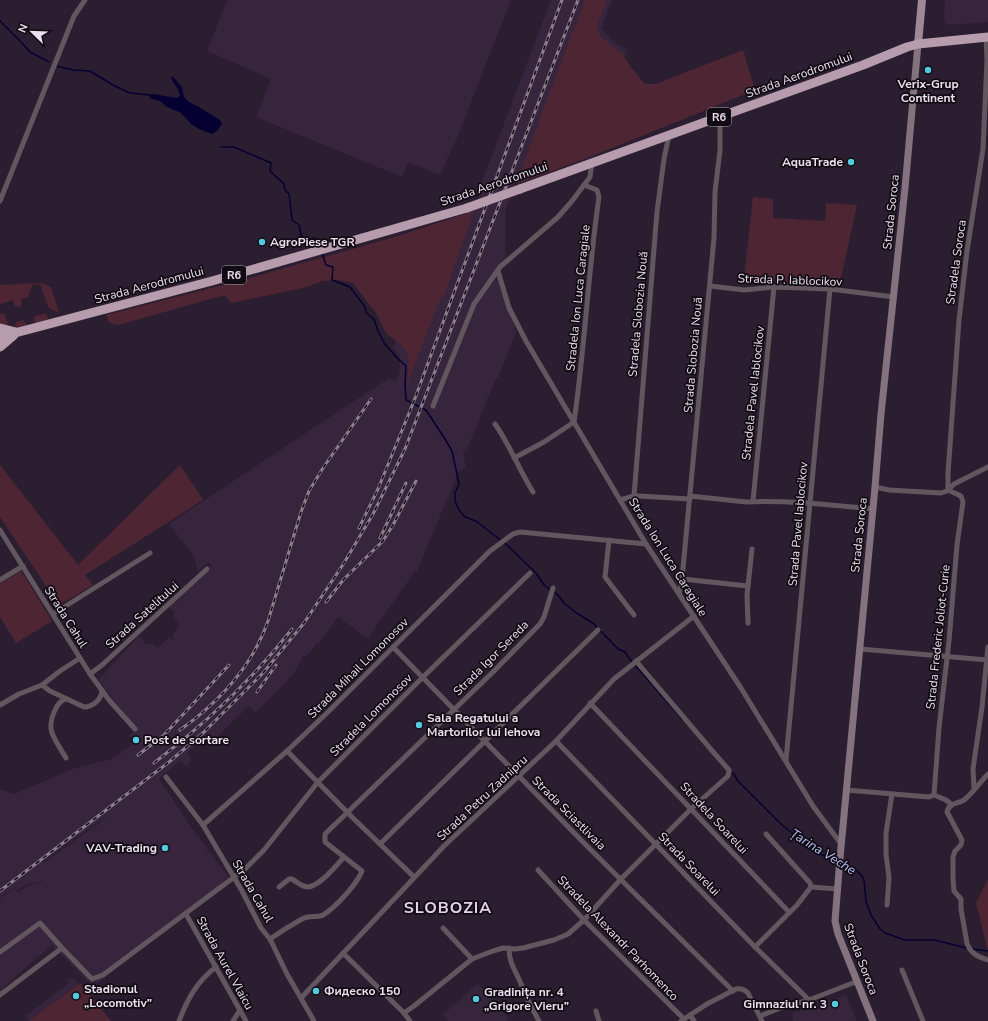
<svg xmlns="http://www.w3.org/2000/svg" width="988" height="1021" font-family="'Nunito Sans',sans-serif">
<rect width="100%" height="100%" fill="#2c1e31"/>
<g fill="#37243d" fill-rule="evenodd">
<path d="M227 0H511L458 136 440 175 408 162 402 177 256 117 271 79 207 51Z"/>
<path d="M551 0H612L601 28 613 41 627 50 610 99 588 153 516 178 506 209 505 258 499 268 516 332 498 378H496L468 447 463 452 466 468 459 471 417 571H415L369 637H366L338 617 319 644 317 643 305 658 303 656 294 673 256 713 249 706 213 741 212 739 205 738 187 753 192 760 186 766 180 761 159 779 196 834 229 877 93 987 52 945 0 990V899L14 888 18 892 30 885 45 881 28 884 17 890 15 887 0 898V789L14 794 75 768 111 759 135 743 129 735 137 729 98 680 139 636 146 645 148 643 150 645 153 643 157 648 170 637 172 641 174 639 172 635 177 629 179 623 172 616 175 613 168 606 212 565 208 562 198 572 194 557 169 524 389 378 395 381 399 375 400 366V357L393 347 401 333 467 227 483 187H480ZM108 815 99 823 44 863 43 861Z"/>
<path d="M945 0H988V22L950 25 946 24 944 19Z"/>
<path d="M73 977 78 984 29 1021 25 1016 69 984 67 981Z"/>
<path d="M478 983 509 1019 506 1021H449L443 1015Z"/>
<path d="M846 995 857 1021H793V1013Z"/>
</g>
<g fill="#4e2633">
<path d="M586 0H607L597 25 600 36 622 54 631 67 645 84H656L743 50 755 90 585 159 516 184 567 46Z"/>
<path d="M753 197 773 199V218L825 221 826 203 857 205 839 287 744 280Z"/>
<path d="M474 211 445 293 439 302 408 382V356L403 347 386 333 376 313 353 283 339 280 322 281 307 287 231 303 225 295 118 325 109 323 106 315 239 281 395 237Z"/>
<path d="M41 283 51 287 59 313 49 308 40 284 32 285 28 297 21 299 22 303 20 307 15 306 13 300 0 304V285Z"/>
<path d="M4 313 8 325 7 326 0 324V314Z"/>
<path d="M44 314H46L48 317 47 320 37 323 34 321 35 316Z"/>
<path d="M23 320 27 324 25 326 18 328 15 326 16 322Z"/>
<path d="M0 465 78 565 180 465 203 500 85 575 93 585 59 605 0 517Z"/>
<path d="M21 571 52 621 16 643 0 617V584Z"/>
<path d="M988 879V952L976 903Z"/>
<path d="M80 983 111 1021H29L75 987Z"/>
</g>
<path fill="#060032" d="M171 77H173L182 87 184 97 189 102 199 107 220 120 222 124 217 131 212 134 199 129 191 124 181 113 167 107 160 101 149 98 153 94 177 98 180 96C179 88 173 84 171 77Z"/>
<g fill="none" stroke-linecap="round" stroke-linejoin="round">
<g stroke="#060032" stroke-width="1.5">
<path d="M0 21 23 44 30 52 49 62"/>
<path d="M57 66 73 70 90 71 113 85 130 93 160 96"/>
<path d="M221 147H234L271 163 270 171 284 184 285 190 289 194 292 220 299 225 301 235 306 241 314 238 318 242 320 247"/>
<path d="M322 253 326 265 333 267 332 280 350 287 365 307 366 313 374 319 378 331 384 343 398 359 406 366 405 385 406 400 426 410 445 439 452 451 459 484 455 493V501L459 510 465 517 476 521 508 546 536 573 544 585 558 595 564 603 575 612 594 624 618 649 625 652 632 662"/>
<path d="M635 665 682 719"/>
<path d="M733 773 738 781 783 826 820 854 837 862"/>
<path d="M842 864 856 870 862 876 864 880 866 901 871 915 880 929 885 933 905 940H935L966 948"/>
<path d="M972 949 988 951"/>
</g>
<g stroke="#62575e" stroke-width="5">
<path d="M0 201 74 16 85 0"/>
<path d="M498 271 509 308 526 341 646 544 741 688 813 806 841 844"/>
<path d="M710 286 744 290 774 287 830 289 894 297"/>
<path d="M433 406 474 304 500 267 558 217 572 201 590 177 592 162"/>
<path d="M495 424C510 445 519 470 533 492"/>
<path d="M514 458 544 442 574 422C585 347 588 272 599 197L597 190 584 185"/>
<path d="M875 487 889 490 941 493 947 491 954 484 988 467"/>
<path d="M634 496 657 212 664 159 669 135"/>
<path d="M690 496 746 502C788 500 831 505 873 509"/>
<path d="M620 500 634 496H639L690 499"/>
<path d="M753 501 774 287"/>
<path d="M0 530 90 674 109 700 135 729"/>
<path d="M609 540 605 577 634 615"/>
<path d="M682 579 748 586"/>
<path d="M0 580 23 566"/>
<path d="M679 594 682 579 714 238 715 192 720 150V117"/>
<path d="M53 614 150 553"/>
<path d="M748 623 747 595 752 549"/>
<path d="M393 647 582 841 733 991"/>
<path d="M860 649 988 660"/>
<path d="M90 674 102 665 207 569"/>
<path d="M42 685 50 691 84 707C93 707 102 699 102 690"/>
<path d="M66 699C56 701 50 720 51 729 52 737 62 751 66 758"/>
<path d="M590 703 789 912"/>
<path d="M0 705 19 694 42 685 60 671 80 658"/>
<path d="M556 741 755 947 809 1000"/>
<path d="M287 751 353 818 414 877"/>
<path d="M786 760 830 289"/>
<path d="M988 774C981 781 971 795 964 800 957 804 949 803 947 812L962 840 961 845 955 851 953 857V879L954 891 961 899V909L967 943C970 953 978 957 988 960"/>
<path d="M166 777 203 825 242 891 261 928 270 939 287 974 314 1021"/>
<path d="M974 788 973 769 982 707 988 647"/>
<path d="M846 790 929 797 934 795 946 800 952 805"/>
<path d="M934 795 939 728 949 641 957 545 963 502 961 496 948 490V473L959 320 967 251 983 149 987 60 986 37"/>
<path d="M203 825 287 751 329 711 490 551 513 534 520 532 646 544"/>
<path d="M380 844 598 630"/>
<path d="M538 870 584 920 684 1019"/>
<path d="M279 887 289 879H292C297 882 302 887 308 887 320 886 337 865 344 857"/>
<path d="M811 887 838 889"/>
<path d="M887 905 889 878 886 854V833L892 794"/>
<path d="M186 914 246 1021"/>
<path d="M443 928 472 959"/>
<path d="M270 939C280 932 291 925 302 919 309 915 318 918 323 915 335 908 357 884 362 871L325 842V834L493 672 540 624 544 617 553 588"/>
<path d="M755 947 797 905 811 887 810 883 766 834"/>
<path d="M62 948 92 979 103 975 245 869 264 850 318 782 422 678 530 573"/>
<path d="M509 948C509 964 516 971 521 984 526 997 532 1009 539 1021"/>
<path d="M0 952 40 923 62 948 0 995"/>
<path d="M343 953 404 1013 410 1021"/>
<path d="M902 970 923 1021"/>
<path d="M301 998 444 846 556 741 614 679 694 616"/>
<path d="M596 1011 599 1021"/>
<path d="M404 1013 414 1006 472 959 493 951 503 948 515 949 523 948 554 940 568 934 584 920 621 879 691 809 728 776 729 770 714 753 636 661"/>
<path d="M690 1015 694 1021"/>
<path d="M760 1016 780 1008 809 1000 858 981"/>
<path d="M179 1021C187 1000 197 981 216 967"/>
<path d="M233 1021 240 1010"/>
<path d="M681 1021 707 1004 736 989C741 988 744 989 748 993L762 1021"/>
</g>
<path stroke="#84737e" stroke-width="7" d="M873 1021 838 934 835 921 840 858 875 487 881 414 905 188 918 44"/>
<path stroke="#9f8997" stroke-width="8" d="M918 44 922 0"/>
<g stroke="#b79cae" stroke-width="9">
<path d="M520 189 863 65 907 47 918 44 988 37"/>
<path d="M0 328 16 332"/>
<path d="M0 337 212 281 467 208"/>
<path d="M0 347 14 335"/>
</g>
<defs>
<g id="rail">
<path d="M359 528 378 489 414 401 562 0"/>
<path d="M380 538 406 483"/>
<path d="M326 602 344 579 383 541 393 525 416 481"/>
<path d="M257 692 276 665"/>
<path d="M180 730C219 702 252 667 268 621L301 512 309 491 323 468 371 399"/>
<path d="M138 755 164 735 229 665"/>
<path d="M154 763C205 724 252 680 292 629"/>
<path d="M0 891 169 762 203 733 263 673 304 623 344 563 373 514 405 449 578 0"/>
</g>
</defs>
<use href="#rail" stroke="#8b7f8f" stroke-width="3"/>
<use href="#rail" stroke="#110b13" stroke-width="1.5" stroke-dasharray="4.5" stroke-linecap="butt"/>
<path stroke="#b79cae" stroke-width="9" d="M467 208 520 189"/>
</g>
<g fill="#55cadf" stroke="#110b13" stroke-width="1.5">
<circle cx="928" cy="70" r="4"/>
<circle cx="851" cy="162" r="4"/>
<circle cx="262" cy="242" r="4"/>
<circle cx="419" cy="725" r="4"/>
<circle cx="136" cy="740" r="4"/>
<circle cx="165" cy="848" r="4"/>
<circle cx="316" cy="991" r="4"/>
<circle cx="76" cy="996" r="4"/>
<circle cx="476" cy="999" r="4"/>
<circle cx="835" cy="1004" r="4"/>
</g>
<g text-anchor="middle" dominant-baseline="central" stroke-width="3.5" stroke-linejoin="round" paint-order="stroke">
<g fill="#110b13" stroke="#a9a0ac" stroke-width="1">
<rect x="707" y="108" width="24" height="18" rx="3"/>
<rect x="222" y="266" width="24" height="18" rx="3"/>
</g>
<g font-size="11" font-weight="bold" fill="#eae0ed">
<text x="719" y="117">R6</text>
<text x="234" y="275">R6</text>
</g>
<g font-size="12" fill="#eae0ed" stroke="#110b13">
<text transform="translate(799 75) rotate(-20)">Strada Aerodromului</text>
<text transform="translate(494 184) rotate(-19)">Strada Aerodromului</text>
<text transform="translate(891 212) rotate(-84)">Strada Soroca</text>
<text transform="translate(956 262) rotate(-82)">Stradela Sorocа</text>
<text transform="translate(790 280) rotate(2)">Strada P. Iablocikov</text>
<text transform="translate(149 285) rotate(-15)">Strada Aerodromului</text>
<text transform="translate(578 298) rotate(-84)">Stradela Ion Luca Caragiale</text>
<text transform="translate(638 314) rotate(-85)">Stradela Slobozia Nouă</text>
<text transform="translate(693 355) rotate(-85)">Strada Slobozia Nouă</text>
<text transform="translate(753 393) rotate(-84)">Stradela Pavel Iablocikov</text>
<text transform="translate(798 524) rotate(-85)">Strada Pavel Iablocikov</text>
<text transform="translate(859 535) rotate(-84)">Strada Soroca</text>
<text transform="translate(668 557) rotate(58)">Strada Ion Luca Caragiale</text>
<text transform="translate(142 615) rotate(-42)">Strada Satelitului</text>
<text transform="translate(66 617) rotate(58)">Strada Cahul</text>
<text transform="translate(938 637) rotate(-84)">Strada Frederic Joliot-Curie</text>
<text transform="translate(491 658) rotate(-45)">Strada Igor Sereda</text>
<text transform="translate(358 668) rotate(-45)">Strada Mihail Lomonosov</text>
<text transform="translate(371 715) rotate(-45)">Stradela Lomonosov</text>
<text transform="translate(482 798) rotate(-43)">Strada Petru Zadnipru</text>
<text transform="translate(569 813) rotate(45)">Strada Sciastlivaia</text>
<text transform="translate(714 818) rotate(47)">Stradela Soarelui</text>
<text transform="translate(689 864) rotate(46)">Strada Soarelui</text>
<text transform="translate(253 891) rotate(60)">Strada Cahul</text>
<text transform="translate(618 938) rotate(46)">Stradela Alexandr Parhomenco</text>
<text transform="translate(861 959) rotate(69)">Strada Soroca</text>
<text transform="translate(225 963) rotate(61)">Strada Aurel Vlaicu</text>
</g>
<g font-size="12" font-weight="bold" fill="#eae0ed" stroke="#110b13" text-anchor="start">
<text x="928" y="84" text-anchor="middle">Verix-Grup<tspan x="928" dy="14">Continent</tspan></text>
<text x="843" y="162" text-anchor="end">AquaTrade</text>
<text x="270" y="242">AgroPiese TGR</text>
<text x="427" y="718">Sala Regatului a<tspan x="427" dy="14">Martorilor lui Iehova</tspan></text>
<text x="144" y="740">Post de sortare</text>
<text x="157" y="848" text-anchor="end">VAV-Trading</text>
<text x="84" y="989">Stadionul<tspan x="84" dy="14">„Locomotiv”</tspan></text>
<text x="324" y="991">Фидеско 150</text>
<text x="484" y="992">Gradinița nr. 4<tspan x="484" dy="14">„Grigore Vieru”</tspan></text>
<text x="827" y="1004" text-anchor="end">Gimnaziul nr. 3</text>
</g>
<g font-size="13" font-style="italic" fill="#b7c2f7" stroke="#110b13">
<text transform="translate(823 852) rotate(32)">Țarina Veche</text>
</g>
<g font-size="16" font-weight="bold" letter-spacing="1" fill="#e3d0e9" stroke="#110b13">
<text x="448" y="908">SLOBOZIA</text>
</g>
</g>
<g transform="translate(32 32) rotate(293)" stroke="#110b13" stroke-width="3" paint-order="stroke">
<path d="M0-3L7 15L0 10L-7 15Z" fill="#eae0ed"/>
<text y="-6" font-size="11" font-weight="bold" text-anchor="middle" fill="#eae0ed">N</text>
</g>
</svg>
